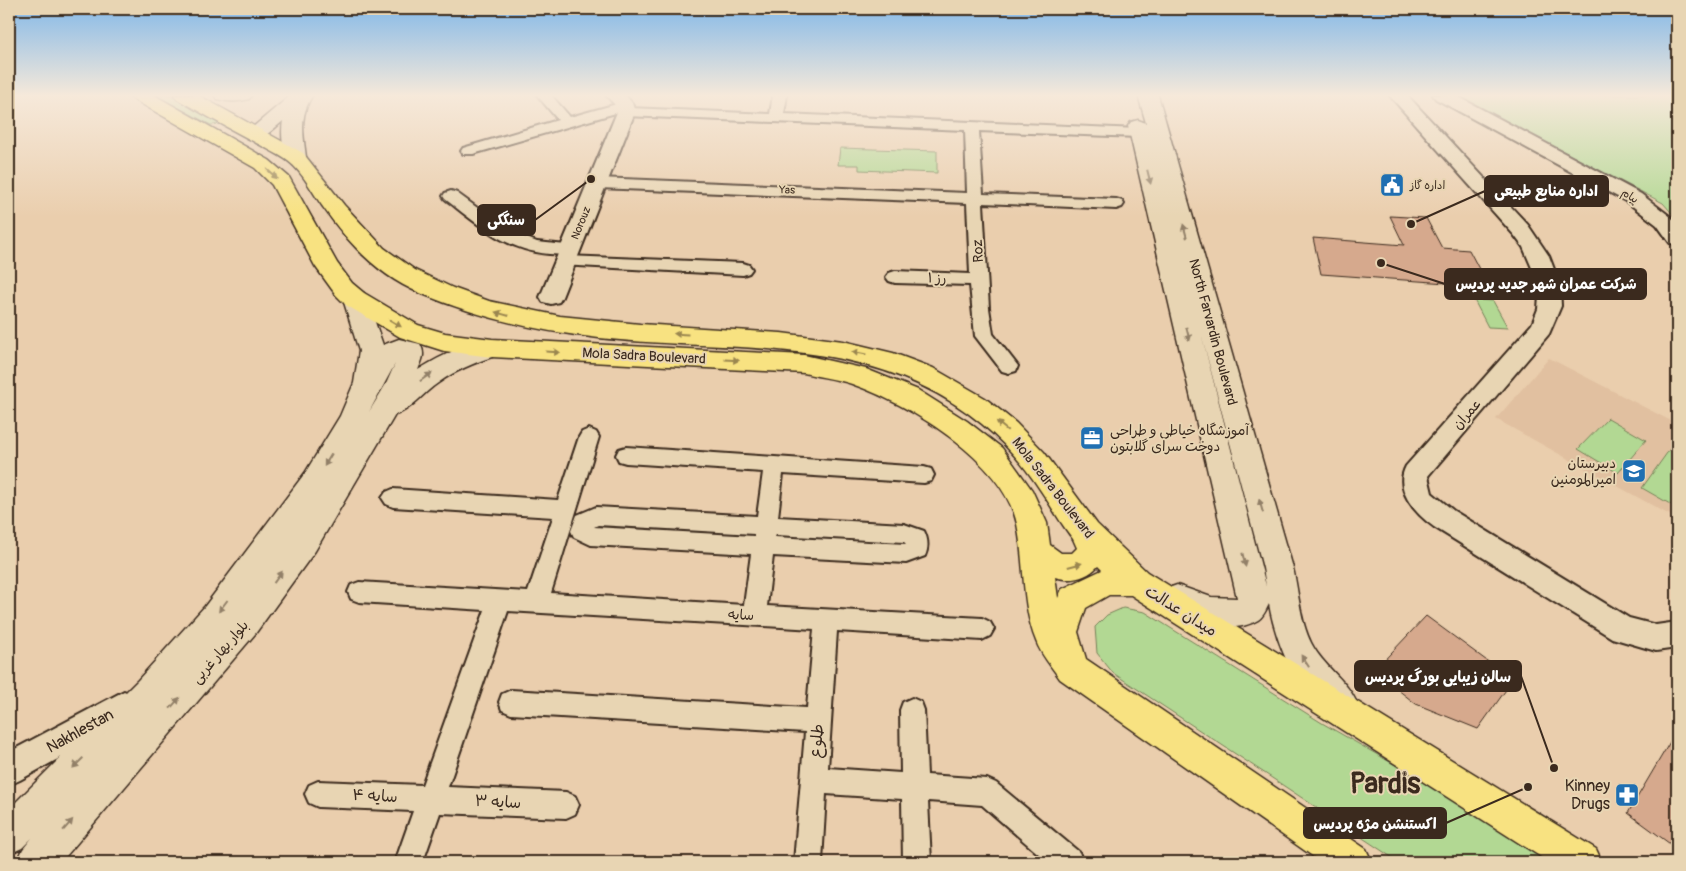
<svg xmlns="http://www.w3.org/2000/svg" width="1686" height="871" font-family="Pangolin,'Playpen Sans Arabic',sans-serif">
<rect width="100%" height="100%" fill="#eacead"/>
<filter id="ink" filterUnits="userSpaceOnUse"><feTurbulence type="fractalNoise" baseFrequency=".02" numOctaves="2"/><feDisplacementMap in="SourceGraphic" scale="10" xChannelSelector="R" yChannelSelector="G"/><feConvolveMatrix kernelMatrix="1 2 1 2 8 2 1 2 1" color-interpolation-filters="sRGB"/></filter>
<g filter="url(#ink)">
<path fill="#e1c0a0" d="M1549 358 1677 424V519L1496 419Z"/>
<g fill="#b2d893" stroke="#768158">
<path d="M155 95H175L221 119 220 124 211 125Z"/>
<path d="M1455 95H1677V219L1663 203Z"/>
<path d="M840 148 937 151V173L859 170V165H838Z"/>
<path d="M1474 300 1493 301 1508 328 1488 327Z"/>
<path d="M1608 418 1646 440 1618 473 1578 449Z"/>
<path d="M1677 439V508L1642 488Z"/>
<path d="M1123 608 1145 612 1322 723 1549 853 1561 862H1399L1113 673 1097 653 1095 627 1107 615Z"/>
</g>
<g fill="#d6a98d" stroke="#3b2a1e">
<path d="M1390 216 1426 218 1442 248 1469 250 1488 286 1321 274 1313 238 1404 245Z"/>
<path d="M1426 616 1513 680 1478 729 1416 704 1374 671Z"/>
<path d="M1677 730V849L1628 813Z"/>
</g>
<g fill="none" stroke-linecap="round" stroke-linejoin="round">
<defs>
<g id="minor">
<path d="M537 95H551L570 117 624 102 629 103 631 106 630 108 770 114 773 95H787L784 114 1139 129 1144 130 1146 133 1144 136 1139 137 979 131 983 194 1116 199 1122 201 1124 204 1122 207 1116 209 983 203 989 308 993 334 1018 366 1016 371 1009 373 1002 371 975 336 970 285 895 283 889 281 886 277 889 273 895 271 970 274 967 203 598 188 593 186 590 183 593 180 598 178 967 193 965 130 626 116 621 115 619 112 473 154H463L461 151 463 148 558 120Z"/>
<path d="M451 191 457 193 509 231 537 242 576 246 578 250 576 254C567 256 558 254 549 254 505 250 479 225 445 199L443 196 445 193Z"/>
<path d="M566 256 743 263 749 265 752 269 749 273 743 275 560 265 558 261 560 257Z"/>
<path d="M589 429 596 432 599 437 551 593 744 605 751 554 591 545 574 537 571 531 577 515 596 507 757 516 763 472 626 463 619 461 616 455 619 449 626 447 924 467 931 469 934 475 931 481 924 483 783 474 778 517 904 524 924 531C928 539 929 547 925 556L906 563 773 556 767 606 982 618 990 622 994 629 990 636 982 640 837 631 828 768 901 773 900 710 903 702 912 698 921 702 924 710 927 775 987 779 996 783 1079 852 1083 862H1048L982 805 928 801 931 862H903L902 799 826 794 822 862H794L805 732 511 714 502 710 499 702 502 694 511 690 807 708 814 629 508 611 448 787 566 792 575 796 579 805 575 814 566 818 440 813 423 862H395L413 811 318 807 309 803 305 794 309 785 318 781 422 785 485 610 359 602 351 599 348 592 351 585 359 582 528 592 553 517 393 507 386 504 382 498 386 492 393 489 558 500 579 437 582 432ZM598 525 754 534V536L594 527ZM776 535 904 542 906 544 775 537Z"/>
</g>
<g id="tertiary">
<path d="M606 95H625L632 103 635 112 562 297 559 302 551 304 543 302 540 297 617 112 615 105Z"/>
<path d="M1389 95H1407L1528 225 1549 256 1560 285 1561 306 1549 334 1428 476 1432 493 1454 511 1629 618 1656 625 1677 622V648L1656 651 1612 638 1434 527C1416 514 1393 490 1406 466L1532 324 1538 309 1539 295 1535 275 1523 247 1514 235Z"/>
<path d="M1433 95H1455L1641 194 1671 217 1677 224V244L1670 243 1657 225 1627 202 1436 99Z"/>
<path d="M124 691 135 696 140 706 135 716 20 780 9 785V752Z"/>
</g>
<g id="secondary">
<path d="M214 95H252L249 99C239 102 227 102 217 99Z"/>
<path d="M291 95H313C299 115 303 134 306 157L303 161 296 163 289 161C282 152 281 132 283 121 273 129 264 141 249 137L246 133Z"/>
<path d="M1138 95H1158L1293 568C1299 593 1300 625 1314 648 1326 668 1348 682 1357 703L1352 714 1340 719C1299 703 1276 644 1269 604 1266 610 1263 617 1258 620 1230 637 1192 620 1166 609L1161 599 1166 589 1177 585 1211 597 1237 598 1128 126 1131 122 1138 120 1146 123ZM1201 333 1263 568 1266 586Z"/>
<path d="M355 291 364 293 367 299 383 345 399 339 420 344C426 354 422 360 418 370 437 358 479 335 501 342L505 348 501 354C479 361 457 369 438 383 423 393 411 410 395 415L315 551 255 634 61 862H17L23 849 32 838 22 848 9 854V809L138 680 205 606 305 473 340 416 354 383 359 351 343 299 346 293ZM395 364 386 384 369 412Z"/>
</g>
<path id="primary" d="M130 95H154L269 160 289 177 337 263 352 283 364 293 418 325 445 333 492 339 804 355 866 369 918 390 967 421 1002 448 1032 490 1047 523 1050 545 1061 553H1072L1077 548 1073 539C1061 524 1052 507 1041 491 1025 466 1005 443 982 424 871 332 732 353 599 338 537 331 477 317 420 293 380 277 347 242 323 207 312 192 303 172 288 161 277 153 263 147 251 140 226 127 202 113 177 99L174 95H198L303 153 344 205 384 248 415 270 453 288 489 301 560 316 640 324 781 333 843 341 893 353 933 368 985 398 1016 423 1044 452 1097 524 1147 572 1596 849 1602 862H1549L1131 595H1109L1086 608 1078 632 1086 659 1366 849 1372 862H1321L1060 679C1052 667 1041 655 1036 641 1021 604 1025 562 1017 524 1004 461 909 404 852 384 837 379 820 377 804 373L492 357 444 351 400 337 346 305 336 295 315 266 272 185 255 168 133 99ZM1098 566 1102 570 1062 589 1058 598 1055 577C1071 582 1087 578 1098 566Z"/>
</defs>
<use href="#minor" stroke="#3b2a1e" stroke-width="4"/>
<use href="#tertiary" stroke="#3b2a1e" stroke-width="4"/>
<use href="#secondary" stroke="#3b2a1e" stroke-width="3"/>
<use href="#primary" stroke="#3b2a1e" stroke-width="3"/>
<use href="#minor" fill="#e8d5b3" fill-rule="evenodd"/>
<use href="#tertiary" fill="#e8d5b3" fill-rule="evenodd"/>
<use href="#secondary" fill="#e8d5b3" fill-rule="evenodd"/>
<use href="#primary" fill="#f8e281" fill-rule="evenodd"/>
</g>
<defs><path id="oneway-solid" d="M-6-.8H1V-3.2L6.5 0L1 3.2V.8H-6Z" transform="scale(1.25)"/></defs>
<g fill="#9a8650">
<use href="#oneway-solid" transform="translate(272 174) rotate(43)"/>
<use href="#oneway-solid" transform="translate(502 314) rotate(-164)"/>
<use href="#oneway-solid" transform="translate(395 323) rotate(31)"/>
<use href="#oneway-solid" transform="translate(681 334) rotate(-176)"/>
<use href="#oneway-solid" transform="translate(553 352) rotate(3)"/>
<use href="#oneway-solid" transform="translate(859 353) rotate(-169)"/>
<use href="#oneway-solid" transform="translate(732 360) rotate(3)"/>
<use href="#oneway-solid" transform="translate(1002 426) rotate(-140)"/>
<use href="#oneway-solid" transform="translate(1075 565) rotate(-15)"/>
</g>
<g fill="#928068">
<use href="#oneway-solid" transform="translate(1149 177) rotate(76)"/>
<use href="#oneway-solid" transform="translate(1185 231) rotate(-105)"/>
<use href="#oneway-solid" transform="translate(1188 334) rotate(76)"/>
<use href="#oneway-solid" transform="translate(426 377) rotate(-35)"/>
<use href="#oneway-solid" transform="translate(328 460) rotate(121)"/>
<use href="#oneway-solid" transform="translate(1261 506) rotate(-106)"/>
<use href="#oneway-solid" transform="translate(1244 560) rotate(77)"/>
<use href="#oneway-solid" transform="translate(278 577) rotate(-54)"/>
<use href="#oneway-solid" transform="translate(223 606) rotate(127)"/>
<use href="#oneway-solid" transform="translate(1305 661) rotate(-123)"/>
<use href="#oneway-solid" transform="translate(175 703) rotate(-49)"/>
<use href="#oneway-solid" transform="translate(78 763) rotate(135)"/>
<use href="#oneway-solid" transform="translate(68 825) rotate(-49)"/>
</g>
</g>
<linearGradient id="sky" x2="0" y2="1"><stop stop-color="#82b8e8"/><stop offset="0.44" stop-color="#f6e9da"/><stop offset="1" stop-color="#f6e9da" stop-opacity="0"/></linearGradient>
<rect width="1686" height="217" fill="url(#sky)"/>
<defs>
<symbol id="civic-square" viewBox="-11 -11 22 22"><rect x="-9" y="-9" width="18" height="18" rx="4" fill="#1f6fb2" stroke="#e8d5b3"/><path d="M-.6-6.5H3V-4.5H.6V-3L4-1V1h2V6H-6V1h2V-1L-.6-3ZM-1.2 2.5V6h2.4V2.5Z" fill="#fff"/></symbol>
<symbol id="office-square" viewBox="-11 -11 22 22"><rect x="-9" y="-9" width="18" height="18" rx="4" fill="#1f6fb2" stroke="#e8d5b3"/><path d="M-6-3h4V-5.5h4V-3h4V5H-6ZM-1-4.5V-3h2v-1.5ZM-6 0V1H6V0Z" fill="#fff"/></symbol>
<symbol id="school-square" viewBox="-11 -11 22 22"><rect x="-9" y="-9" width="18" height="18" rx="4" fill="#1f6fb2" stroke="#e8d5b3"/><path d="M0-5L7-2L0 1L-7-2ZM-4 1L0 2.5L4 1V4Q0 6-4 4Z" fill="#fff"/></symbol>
<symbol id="pharmacy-square" viewBox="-11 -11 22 22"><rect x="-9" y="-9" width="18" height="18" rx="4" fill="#1f6fb2" stroke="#e8d5b3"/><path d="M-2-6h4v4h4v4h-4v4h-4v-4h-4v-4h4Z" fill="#fff"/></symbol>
</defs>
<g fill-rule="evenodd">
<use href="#civic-square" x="1378" y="171" width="28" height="28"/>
<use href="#office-square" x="1078" y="424" width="28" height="28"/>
<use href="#school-square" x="1620" y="457" width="28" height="28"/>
<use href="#pharmacy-square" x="1613" y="781" width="28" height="28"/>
</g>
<g text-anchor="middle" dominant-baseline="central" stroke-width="4" stroke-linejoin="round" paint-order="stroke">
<g font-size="11" fill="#3b2a1e" stroke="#e8d5b3" text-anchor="start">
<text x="1410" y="185">اداره گاز</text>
</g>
<g font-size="11" fill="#3b2a1e" stroke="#e8d5b3">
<text transform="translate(787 190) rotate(2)">Yas</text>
<text transform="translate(1630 196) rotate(32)">پیام</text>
<text transform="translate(581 223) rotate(-68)">Norouz</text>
</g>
<g font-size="14" fill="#3b2a1e" stroke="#e8d5b3">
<text transform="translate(978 251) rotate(-93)">Roz</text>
<text transform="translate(937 278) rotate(2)">رز ۱</text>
<text transform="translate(1213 332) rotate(75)">North Farvardin Boulevard</text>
<text transform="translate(644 356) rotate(3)">Mola Sadra Boulevard</text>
<text transform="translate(1467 414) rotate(-49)">عمران</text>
<text transform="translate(1053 488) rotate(52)">Mola Sadra Boulevard</text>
<text transform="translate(741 615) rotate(3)">سایه</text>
<text transform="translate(220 652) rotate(-49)">بلوار بهار غربی</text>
</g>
<g font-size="14" fill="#3b2a1e" stroke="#e8d5b3" text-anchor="start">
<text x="1110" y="430">آموزشگاه خیاطی و طراحی<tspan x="1110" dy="16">دوخت سرای گلابتون</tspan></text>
<text x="1616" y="463" text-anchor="end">دبیرستان<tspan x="1616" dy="16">امیرالمومنین</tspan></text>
</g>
<g font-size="16" fill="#3b2a1e" stroke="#e8d5b3">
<text transform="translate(1181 611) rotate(32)">میدان عدالت</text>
<text transform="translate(80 731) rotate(-29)">Nakhlestan</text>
<text transform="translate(817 741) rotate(-86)">طلوع</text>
<text transform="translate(375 796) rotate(3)">سایه ۴</text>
<text transform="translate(498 802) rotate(3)">سایه ۳</text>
</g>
<g font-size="16" fill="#3b2a1e" stroke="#e8d5b3" text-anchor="end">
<text x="1610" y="786">Kinney<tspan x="1610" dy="18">Drugs</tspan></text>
</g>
<g font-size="29" font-weight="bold" fill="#3b2a1e" stroke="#e8d5b3">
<text x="1385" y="784">Pardis</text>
</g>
</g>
<path fill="none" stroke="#3b2a1e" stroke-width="2" d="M1411 224L1485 191M591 179L535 220M1381 263L1445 284M1554 768L1521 676M1528 787L1446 823"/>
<g fill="#3b2a1e" stroke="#e8d5b3" stroke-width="2">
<circle cx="1411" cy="224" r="5"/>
<circle cx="591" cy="179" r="5"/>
<circle cx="1381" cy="263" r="5"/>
<circle cx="1554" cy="768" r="5"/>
<circle cx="1528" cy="787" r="5"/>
</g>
<g fill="#3b2a1e" stroke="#3b2a1e" stroke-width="2">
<rect x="1485" y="176" width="123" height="30" rx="5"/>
<rect x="478" y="205" width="57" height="30" rx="5"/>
<rect x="1445" y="269" width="201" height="30" rx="5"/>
<rect x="1355" y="661" width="166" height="30" rx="5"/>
<rect x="1304" y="808" width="142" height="30" rx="5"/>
</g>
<g font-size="15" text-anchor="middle" font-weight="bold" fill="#fff">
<text x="1546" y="196">اداره منابع طبیعی</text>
<text x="506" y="225">سنگکی</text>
<text x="1546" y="289">شرکت عمران شهر جدید پردیس</text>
<text x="1438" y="682">سالن زیبایی بورگ پردیس</text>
<text x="1375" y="829">اکستنشن مژه پردیس</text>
</g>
<rect width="1686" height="871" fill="none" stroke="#e8d5b3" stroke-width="30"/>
<rect x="15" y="15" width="1656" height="841" fill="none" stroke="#3b2a1e" stroke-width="2" filter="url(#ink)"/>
</svg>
